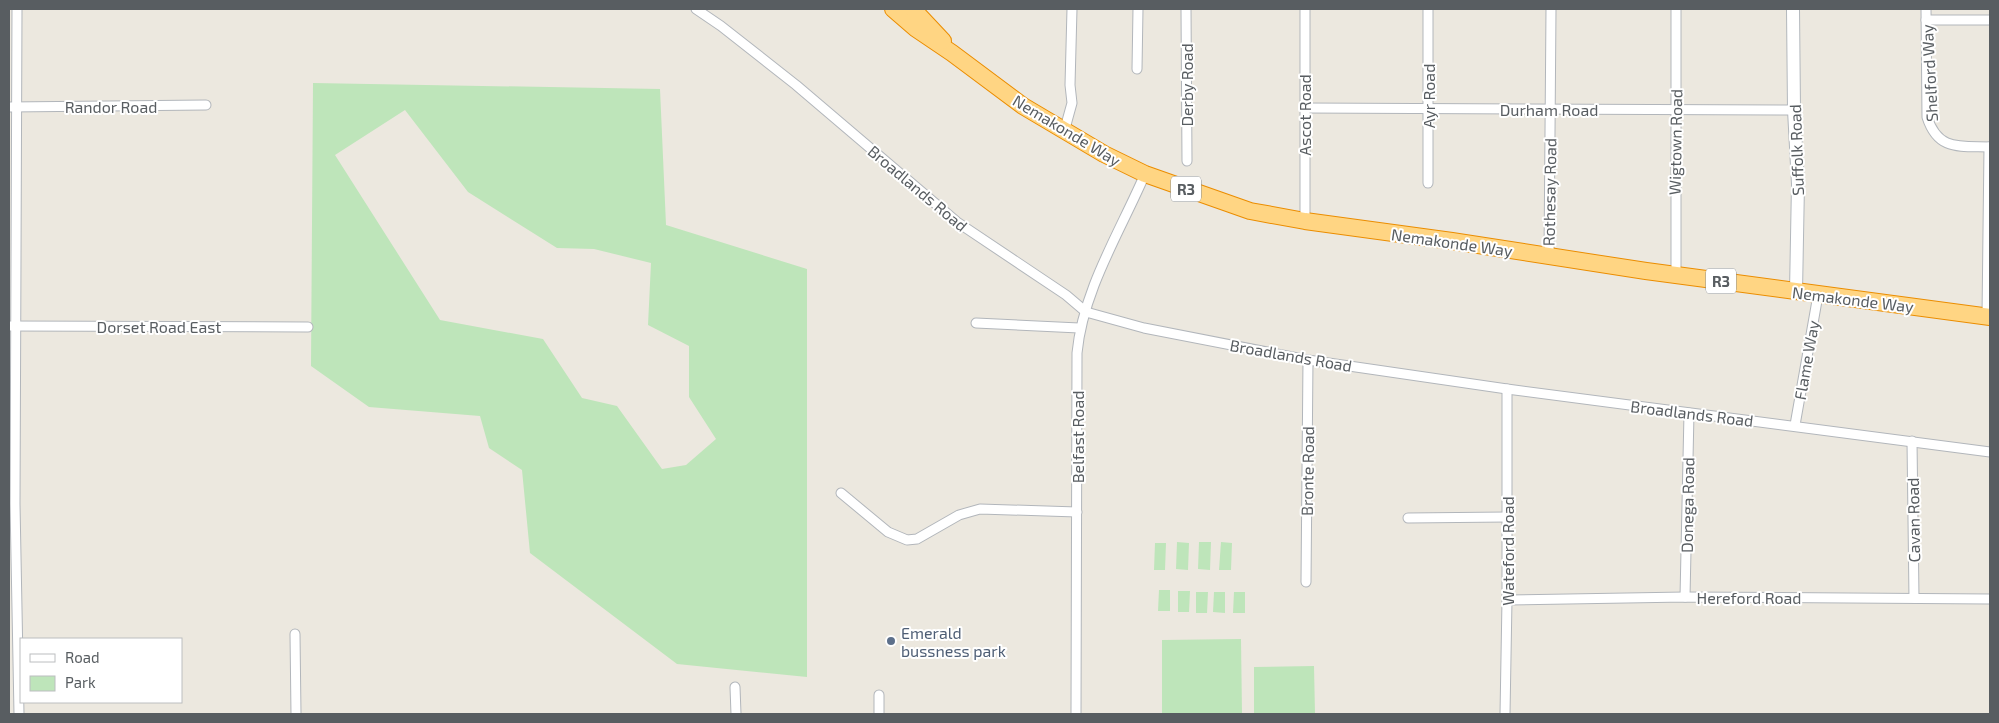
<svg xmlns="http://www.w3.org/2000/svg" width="1999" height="723" font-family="'Exo 2',sans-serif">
<rect width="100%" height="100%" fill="#ece8df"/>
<g fill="#bee5ba" fill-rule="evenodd">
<path d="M313 83 660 89 666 225 807 269V677L677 664 530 553 522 470 489 448 480 416 369 407 311 366ZM405 110 468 192 557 248 594 249 651 263 648 325 689 346V397L716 439 686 465 662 469 617 406 582 398 543 339 440 320 335 155Z"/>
<path d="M1177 542 1189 543 1188 570 1176 569Z"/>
<path d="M1199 542H1211L1210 570 1198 569Z"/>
<path d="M1221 542 1232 543 1231 570H1219Z"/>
<path d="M1155 543H1166L1165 570H1154Z"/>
<path d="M1159 590H1170V611H1158Z"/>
<path d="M1178 591H1190L1189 612H1178Z"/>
<path d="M1196 592H1208L1207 613H1196Z"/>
<path d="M1214 592H1225V613L1213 612Z"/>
<path d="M1234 592H1245V613H1233Z"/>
<path d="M1241 639 1242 714H1162V640Z"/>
<path d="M1314 666 1315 714H1254V667Z"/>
</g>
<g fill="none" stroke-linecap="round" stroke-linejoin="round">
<defs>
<g id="street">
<path d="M17 9 15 504 19 714"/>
<path d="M696 9 721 26 796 85 957 222 1066 295 1086 312 1144 328 1308 360 1507 389 1990 452"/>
<path d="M1186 9 1187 161"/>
<path d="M1305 9V221"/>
<path d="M1926 9 1927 117C1938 151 1959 146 1990 147"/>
<path d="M1926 20H1990"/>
<path d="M1137 69 1138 9"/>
<path d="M9 107 206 105"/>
<path d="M1304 108 1794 110"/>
<path d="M1064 132 1072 103 1070 85 1072 9"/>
<path d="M1428 183V9"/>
<path d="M1549 256 1551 9"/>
<path d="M1676 274V9"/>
<path d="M1987 317 1989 147"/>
<path d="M976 323 1079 328"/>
<path d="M9 326 308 327"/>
<path d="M1795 425 1818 295"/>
<path d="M1912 441 1914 598"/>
<path d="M841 493 888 532 907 540 917 539 959 515 980 509 1077 512"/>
<path d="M1408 518 1507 517"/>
<path d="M1306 582 1308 360"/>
<path d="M1685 597 1689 413"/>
<path d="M1507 600 1685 597 1990 599"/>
<path d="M295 634 296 714"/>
<path d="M735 687 736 714"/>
<path d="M879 695V714"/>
<path d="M1076 714 1077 353C1083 290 1120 232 1145 174"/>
<path d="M1505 714 1507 600V389"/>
</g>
<path id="secondary" d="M1793 9 1794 110 1798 184 1796 292"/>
<g id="highway">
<path d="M893 9 915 28 952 53 1023 106 1104 154 1145 174 1250 211 1305 221 1452 241 1646 271 1990 317"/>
<path d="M913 9 943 41"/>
</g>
</defs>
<use href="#street" stroke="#b2b6bb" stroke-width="11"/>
<use href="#secondary" stroke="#b3b8bd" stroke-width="14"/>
<use href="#highway" stroke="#eb8d00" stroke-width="18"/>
<use href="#street" stroke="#fff" stroke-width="9"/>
<use href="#secondary" stroke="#fff" stroke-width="12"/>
<use href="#highway" stroke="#ffd583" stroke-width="16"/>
</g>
<circle fill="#5c6f8a" stroke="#fff" stroke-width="2" cx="891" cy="641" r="5"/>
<g text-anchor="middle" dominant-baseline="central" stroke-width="4" stroke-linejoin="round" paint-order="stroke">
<g fill="#fff" stroke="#8a8e90" stroke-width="1">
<rect x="1171" y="176.5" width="30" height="25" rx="4"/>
<rect x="1706" y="268.5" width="30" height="25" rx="4"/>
</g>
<g font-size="15" font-weight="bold" fill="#585d61">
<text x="1186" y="189">R3</text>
<text x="1721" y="281">R3</text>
</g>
<g font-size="16" fill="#585d61" stroke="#fff">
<text transform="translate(1929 73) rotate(-93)">Shelford Way</text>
<text transform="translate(1186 85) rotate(-90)">Derby Road</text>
<text transform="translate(1428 96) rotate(-90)">Ayr Road</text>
<text x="111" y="106">Randor Road</text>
<text x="1549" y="109">Durham Road</text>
<text transform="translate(1304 115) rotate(-90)">Ascot Road</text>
<text transform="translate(1067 130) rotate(31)">Nemakonde Way</text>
<text transform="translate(1675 142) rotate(-89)">Wigtown Road</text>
<text transform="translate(1796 150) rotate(-92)">Suffolk Road</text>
<text transform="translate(918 188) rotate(40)">Broadlands Road</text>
<text transform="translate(1549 192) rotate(-89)">Rothesay Road</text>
<text transform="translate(1452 242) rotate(8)">Nemakonde Way</text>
<text transform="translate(1853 299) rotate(7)">Nemakonde Way</text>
<text x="159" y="326">Dorset Road East</text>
<text transform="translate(1291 355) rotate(10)">Broadlands Road</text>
<text transform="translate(1806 360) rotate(-80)">Flame Way</text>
<text transform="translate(1692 413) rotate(7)">Broadlands Road</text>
<text transform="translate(1077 437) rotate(-90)">Belfast Road</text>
<text transform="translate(1307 471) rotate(-89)">Bronte Road</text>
<text transform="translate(1687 505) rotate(-89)">Donega Road</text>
<text transform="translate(1913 520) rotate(-91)">Cavan Road</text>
<text transform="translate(1507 551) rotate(-90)">Wateford Road</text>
<text x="1749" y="597">Hereford Road</text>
</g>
<g font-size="16" fill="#4e5e75" stroke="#fff" text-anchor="start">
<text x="901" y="632">Emerald<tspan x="901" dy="18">bussness park</tspan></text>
</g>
</g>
<rect width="1999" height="723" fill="none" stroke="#585d61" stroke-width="20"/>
<rect x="20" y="638" width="162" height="65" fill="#ffffff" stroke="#bcbec0"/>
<rect x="30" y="654" width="25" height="8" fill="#ffffff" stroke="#bcbec0"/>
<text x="65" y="663" font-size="15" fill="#585d61">Road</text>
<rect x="30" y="676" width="25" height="15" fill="#bee5ba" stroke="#bcbec0"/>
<text x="65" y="688" font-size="15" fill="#585d61">Park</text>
</svg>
